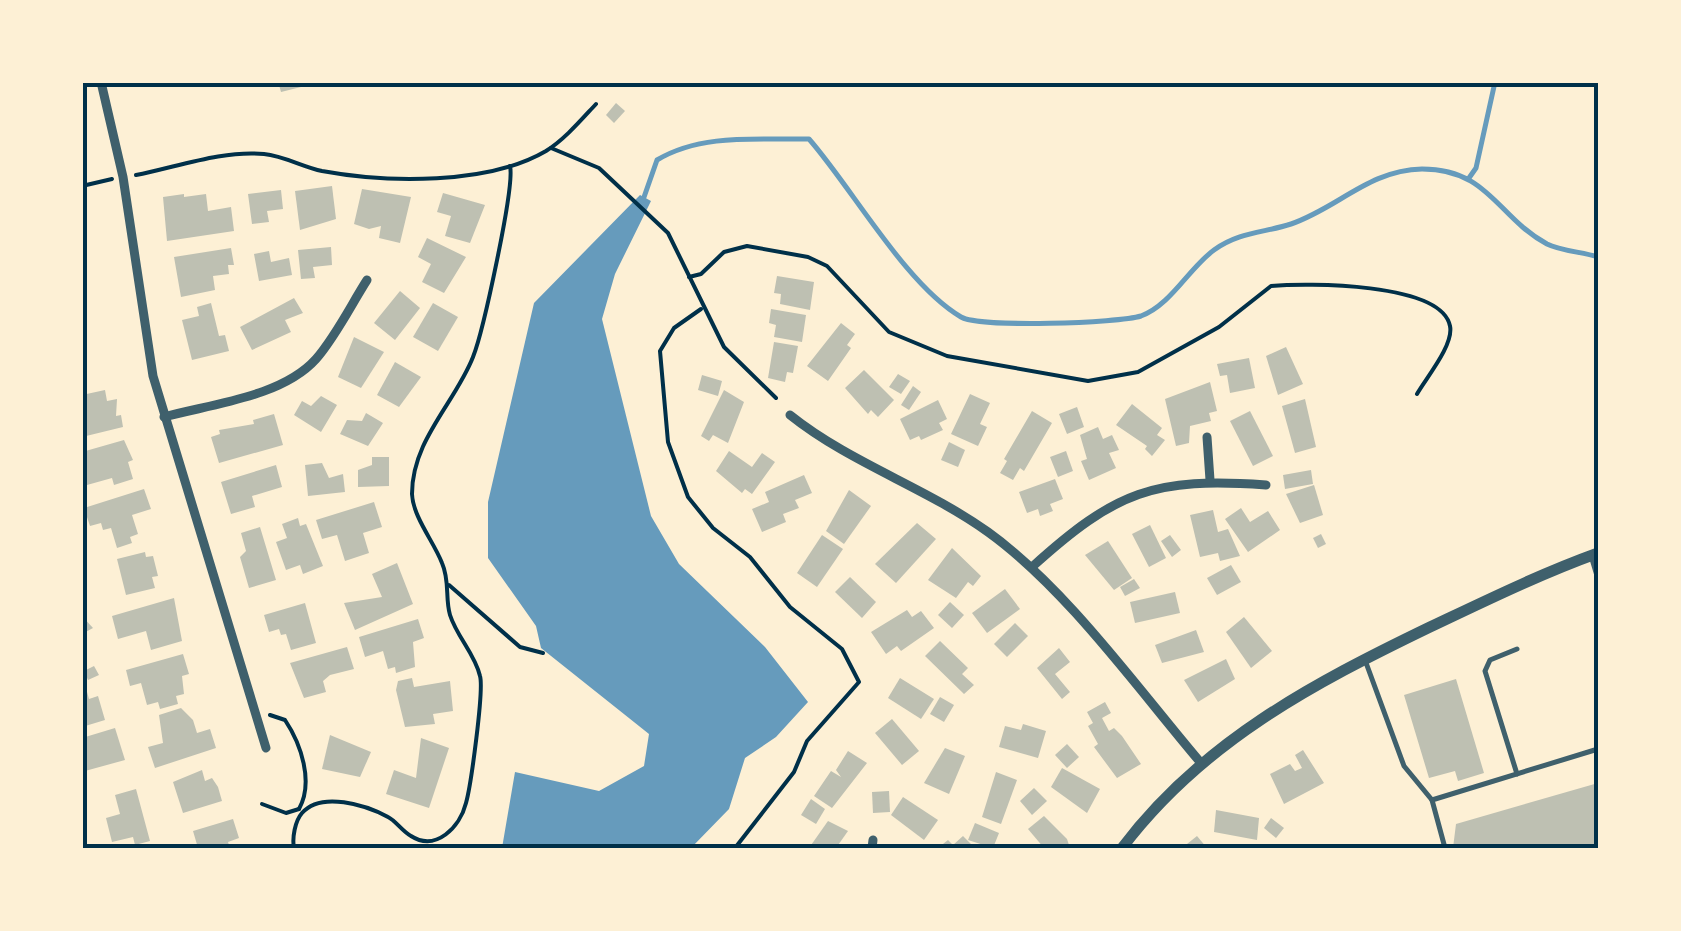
<svg xmlns="http://www.w3.org/2000/svg" width="1681" height="931" font-family="'Fira Sans',sans-serif">
<rect width="100%" height="100%" fill="#fdf0d5"/>
<path fill="#669bbc" d="M640 195 651 201 615 274 602 319 651 516 679 564 765 647 808 702 776 737 745 758 729 809 691 848H502L515 772 599 791 644 766 649 734 541 648 536 626 488 558V502L534 303Z"/>
<g fill="none" stroke-linecap="round" stroke-linejoin="round">
<g stroke="#669bbc" stroke-width="5">
<path d="M1469 178 1476 168 1495 82"/>
<path d="M643 200 657 160C702 133 759 140 809 139 852 188 906 285 961 317 979 328 1119 323 1141 316 1171 305 1189 268 1214 250 1239 232 1263 233 1291 224 1338 208 1369 170 1422 169 1489 169 1497 217 1547 244 1561 251 1583 252 1598 257"/>
</g>
</g>
<g fill="#bec0b2">
<path d="M270 82H304L305 86 281 92 279 85 271 87Z"/>
<path d="M616 103 625 111 614 123 606 115Z"/>
<path d="M332 186 336 219 300 230 295 191Z"/>
<path d="M362 189 411 197 400 243 379 238 381 226 369 229 354 224Z"/>
<path d="M281 190 283 209 267 211 269 222 252 224 248 194Z"/>
<path d="M443 193 485 205 470 243 445 236 451 216 437 212Z"/>
<path d="M184 194V197L206 194 208 211 231 207 234 231 167 241 163 197Z"/>
<path d="M427 238 466 257 444 293 422 282 431 264 418 257Z"/>
<path d="M331 247 332 265 313 267 315 278 301 279 298 250Z"/>
<path d="M231 248 234 265H228L229 274 213 276 215 290 181 297 174 257Z"/>
<path d="M269 251 271 262 289 258 292 275 259 281 254 254Z"/>
<path d="M777 276 814 282 810 310 780 304 781 294 774 293Z"/>
<path d="M400 291 420 308 395 340 374 323Z"/>
<path d="M294 298 303 313 285 320 291 332 252 350 240 327Z"/>
<path d="M211 303 219 336 225 335 229 351 192 360 182 320 199 316 197 307Z"/>
<path d="M433 303 458 317 438 351 413 337Z"/>
<path d="M771 309 806 315 802 342 774 337 776 325 769 323Z"/>
<path d="M841 323 855 334 847 345 851 348 828 381 807 366Z"/>
<path d="M354 337 384 352 361 388 338 377Z"/>
<path d="M774 342 798 346 793 373 787 372 785 382 768 378Z"/>
<path d="M1286 347 1303 384 1278 395 1266 356Z"/>
<path d="M1249 358 1255 388 1230 393 1227 375 1220 376 1217 364Z"/>
<path d="M395 362 421 377 399 407 377 395Z"/>
<path d="M864 370 894 400 878 417 871 410 868 414 845 388Z"/>
<path d="M898 374 910 381 901 394 889 387Z"/>
<path d="M702 375 722 381 718 396 698 390Z"/>
<path d="M1210 382 1217 411 1209 413 1211 421 1190 426 1189 443 1176 446 1165 399Z"/>
<path d="M913 386 921 392 909 410 901 405Z"/>
<path d="M105 390 107 401 117 399 116 416 121 415 123 427 82 437V395Z"/>
<path d="M724 390 744 402 728 443 713 435 709 441 701 436Z"/>
<path d="M970 394 990 403 980 424 987 427 978 446 951 434Z"/>
<path d="M321 396 337 405 321 432 294 415 302 401 311 406Z"/>
<path d="M1305 399 1316 447 1295 453 1282 406Z"/>
<path d="M938 400 947 419 939 423 943 430 921 440 919 436 910 440 900 419Z"/>
<path d="M1132 404 1162 428 1157 435 1165 440 1152 456 1145 449 1147 446 1116 425Z"/>
<path d="M1077 407 1084 427 1067 434 1059 414Z"/>
<path d="M1032 411 1052 423 1024 471 1020 468 1013 480 1000 473 1007 461 1004 459Z"/>
<path d="M1250 411 1273 456 1253 466 1230 421Z"/>
<path d="M366 413 383 423 368 446 340 434 347 420 362 421Z"/>
<path d="M274 414 283 445 219 463 211 437 220 434 219 430 254 424 253 420Z"/>
<path d="M1098 427 1103 439 1112 435 1119 450 1109 453 1116 468 1089 480 1081 461 1087 459 1080 435Z"/>
<path d="M124 440 133 460 128 462 133 479 114 485 112 478 87 485 82 452Z"/>
<path d="M949 442 965 450 958 467 941 460Z"/>
<path d="M729 451 752 467 762 453 775 462 752 494 745 489 742 493 716 471Z"/>
<path d="M1066 451 1073 471 1058 477 1050 457Z"/>
<path d="M372 457H389V486L358 487V470L372 465Z"/>
<path d="M322 463 329 478 343 474 345 492 308 496 305 465Z"/>
<path d="M276 465 282 487 252 496 255 507 231 514 221 482Z"/>
<path d="M1311 470 1313 484 1285 489 1283 475Z"/>
<path d="M804 475 812 493 795 500 799 508 783 514 786 522 762 532 752 509 769 502 765 492Z"/>
<path d="M1055 479 1063 499 1050 504 1053 511 1040 516 1038 509 1027 513 1019 492Z"/>
<path d="M1314 485 1323 515 1300 523 1286 494Z"/>
<path d="M144 489 151 509 132 515 138 534 130 537 132 543 117 548 111 528 103 530 101 523 90 526 84 508Z"/>
<path d="M849 490 871 506 844 544 826 531Z"/>
<path d="M374 502 382 527 363 533 369 553 345 561 337 535 322 539 316 520Z"/>
<path d="M1241 508 1250 522 1268 511 1280 530 1248 552 1225 519Z"/>
<path d="M1213 510 1218 532 1228 529 1240 556 1220 561 1218 553 1200 557 1190 515Z"/>
<path d="M298 518 300 526 306 524 323 566 303 574 300 565 286 570 276 542 287 538 282 524Z"/>
<path d="M917 523 936 539 896 583 875 564Z"/>
<path d="M1150 525 1166 558 1149 567 1132 534Z"/>
<path d="M260 527 276 580 249 588 240 557 246 551 241 533Z"/>
<path d="M1321 534 1326 544 1318 548 1313 538Z"/>
<path d="M822 535 843 549 817 587 797 573Z"/>
<path d="M1170 535 1181 550 1172 557 1161 541Z"/>
<path d="M1108 541 1132 578 1114 590 1085 555Z"/>
<path d="M952 548 981 576 973 586 968 582 956 598 928 580Z"/>
<path d="M145 552 146 557 153 556 158 576 152 577 155 588 126 595 117 559Z"/>
<path d="M397 563 413 604 355 630 344 603 382 597 372 574Z"/>
<path d="M1231 565 1241 582 1217 595 1207 578Z"/>
<path d="M850 577 876 602 862 618 835 592Z"/>
<path d="M1134 579 1140 588 1125 596 1120 587Z"/>
<path d="M1005 589 1020 609 987 633 972 613Z"/>
<path d="M1175 592 1180 613 1135 623 1130 602Z"/>
<path d="M174 598 182 641 151 650 146 631 118 639 112 616Z"/>
<path d="M950 602 964 615 952 628 938 615Z"/>
<path d="M305 603 316 643 291 650 286 634 281 635 279 629 269 632 264 615Z"/>
<path d="M907 610 912 617 921 611 934 628 901 651 897 646 886 654 871 632Z"/>
<path d="M82 616 93 628 82 634Z"/>
<path d="M1244 617 1272 651 1251 668 1226 632Z"/>
<path d="M418 619 424 638 413 642 415 667 396 673 395 667 388 669 383 651 365 657 359 637Z"/>
<path d="M1015 623 1028 636 1007 657 994 644Z"/>
<path d="M1196 630 1204 652 1162 663 1155 645Z"/>
<path d="M940 641 968 668 962 674 974 685 964 694 925 656Z"/>
<path d="M347 647 354 669 330 675 323 681 326 692 304 698 290 663Z"/>
<path d="M1059 648 1070 662 1055 674 1070 692 1062 699 1037 668Z"/>
<path d="M183 654 189 674 182 676 184 694 176 696 178 704 160 709 158 702 147 705 141 683 130 686 126 670Z"/>
<path d="M1226 659 1235 679 1198 702 1184 680Z"/>
<path d="M94 666 99 675 88 680 84 671Z"/>
<path d="M412 678 414 687 450 681 453 711 433 714 435 724 405 727 396 690 398 681Z"/>
<path d="M900 678 934 699 921 719 888 698Z"/>
<path d="M1456 679 1484 773 1458 781 1455 771 1429 778 1404 695Z"/>
<path d="M84 681 89 699 98 696 105 720 82 727Z"/>
<path d="M940 697 954 705 944 722 930 714Z"/>
<path d="M1105 702 1111 713 1102 718 1109 731 1114 728 1122 736 1141 764 1117 778 1094 747 1098 744 1088 726 1093 723 1087 712Z"/>
<path d="M181 708 193 720 197 733 210 729 216 748 155 768 148 747 163 743 159 715Z"/>
<path d="M892 719 919 751 902 765 875 733Z"/>
<path d="M1023 724 1046 731 1038 758 999 747 1005 726 1021 730Z"/>
<path d="M115 728 125 760 85 771 82 738Z"/>
<path d="M330 735 371 752 360 777 322 769Z"/>
<path d="M421 738 449 748 429 808 386 794 394 770 416 778Z"/>
<path d="M1067 744 1079 757 1067 768 1055 755Z"/>
<path d="M945 748 965 756 949 794 924 783Z"/>
<path d="M1303 750 1324 783 1284 804 1270 774 1290 764 1295 771 1302 768 1295 755Z"/>
<path d="M848 751 867 763 832 808 814 796 831 771 841 777 836 770Z"/>
<path d="M1062 768 1100 789 1087 813 1051 787Z"/>
<path d="M202 770 205 781 212 778 218 787 222 801 183 813 173 782Z"/>
<path d="M996 772 1017 780 1001 824 982 817Z"/>
<path d="M1598 783V848H1453L1456 824Z"/>
<path d="M1034 788 1047 801 1032 815 1020 801Z"/>
<path d="M136 789 150 841 135 845 133 837 112 842 106 818 120 814 115 795Z"/>
<path d="M889 791 890 812 873 813 872 792Z"/>
<path d="M903 797 938 820 924 840 891 815Z"/>
<path d="M811 799 825 809 816 824 801 815Z"/>
<path d="M1216 810 1259 818 1257 840 1214 832Z"/>
<path d="M1044 816 1067 839 1070 848H1044L1028 829Z"/>
<path d="M1271 818 1284 828 1276 838 1264 828Z"/>
<path d="M233 819 239 838 228 842 230 848H198L193 831Z"/>
<path d="M828 821 848 831 836 848H809Z"/>
<path d="M975 823 999 833 993 848 968 840Z"/>
<path d="M963 836 975 848H938L948 840 953 845Z"/>
<path d="M1197 836 1207 848H1182Z"/>
</g>
<g fill="none" stroke-linecap="round" stroke-linejoin="round">
<g stroke="#003049" stroke-width="4">
<path d="M551 148 599 168 668 233 724 347 776 398"/>
<path d="M136 175C177 167 222 150 264 154 284 156 303 167 322 171 387 183 488 185 546 151 565 139 581 120 596 104"/>
<path d="M82 186 112 179"/>
<path d="M689 277 701 274 724 252 747 246 808 257 827 266 889 332 947 356 1088 381 1138 372 1219 327 1271 286C1306 283 1441 282 1450 326 1454 345 1426 378 1417 394"/>
<path d="M701 309 674 328 660 351 668 442 688 497 713 528 750 557 790 607 842 649 859 682 807 741 794 772 735 848"/>
<path d="M449 585 520 647 543 653"/>
<path d="M270 715 285 720C301 744 314 782 299 809"/>
<path d="M262 804 286 813 299 809"/>
<path d="M294 848C292 838 295 821 302 813 321 791 366 805 388 817 396 821 402 831 411 836 436 852 460 827 466 803 471 785 484 690 480 676 475 654 457 637 450 615 445 598 450 581 442 563 434 542 413 517 412 494 412 440 455 403 473 357 483 332 515 186 510 166"/>
</g>
<g stroke="#3f606c" stroke-width="5">
<path d="M1592 559 1598 579"/>
<path d="M1365 660 1404 766 1432 800 1598 749"/>
<path d="M1517 774 1485 671 1490 660 1517 649"/>
<path d="M1432 800 1445 848"/>
</g>
<g stroke="#3f606c" stroke-width="9">
<path d="M101 82 123 177 153 376 266 748"/>
<path d="M790 415C850 463 925 487 988 532 1066 588 1138 689 1201 763"/>
<path d="M164 417C211 404 282 397 316 359 336 336 351 305 367 280"/>
<path d="M1207 437 1210 480"/>
<path d="M1032 567C1116 491 1154 477 1266 485"/>
<path d="M872 848 873 840"/>
</g>
<path stroke="#3f606c" stroke-width="11" d="M1122 848C1202 742 1312 684 1430 627 1485 601 1540 574 1598 553"/>
</g>
<rect width="1681" height="931" fill="none" stroke="#fdf0d5" stroke-width="170"/>
<rect x="85" y="85" width="1511" height="761" fill="none" stroke="#003049" stroke-width="4"/>
</svg>
